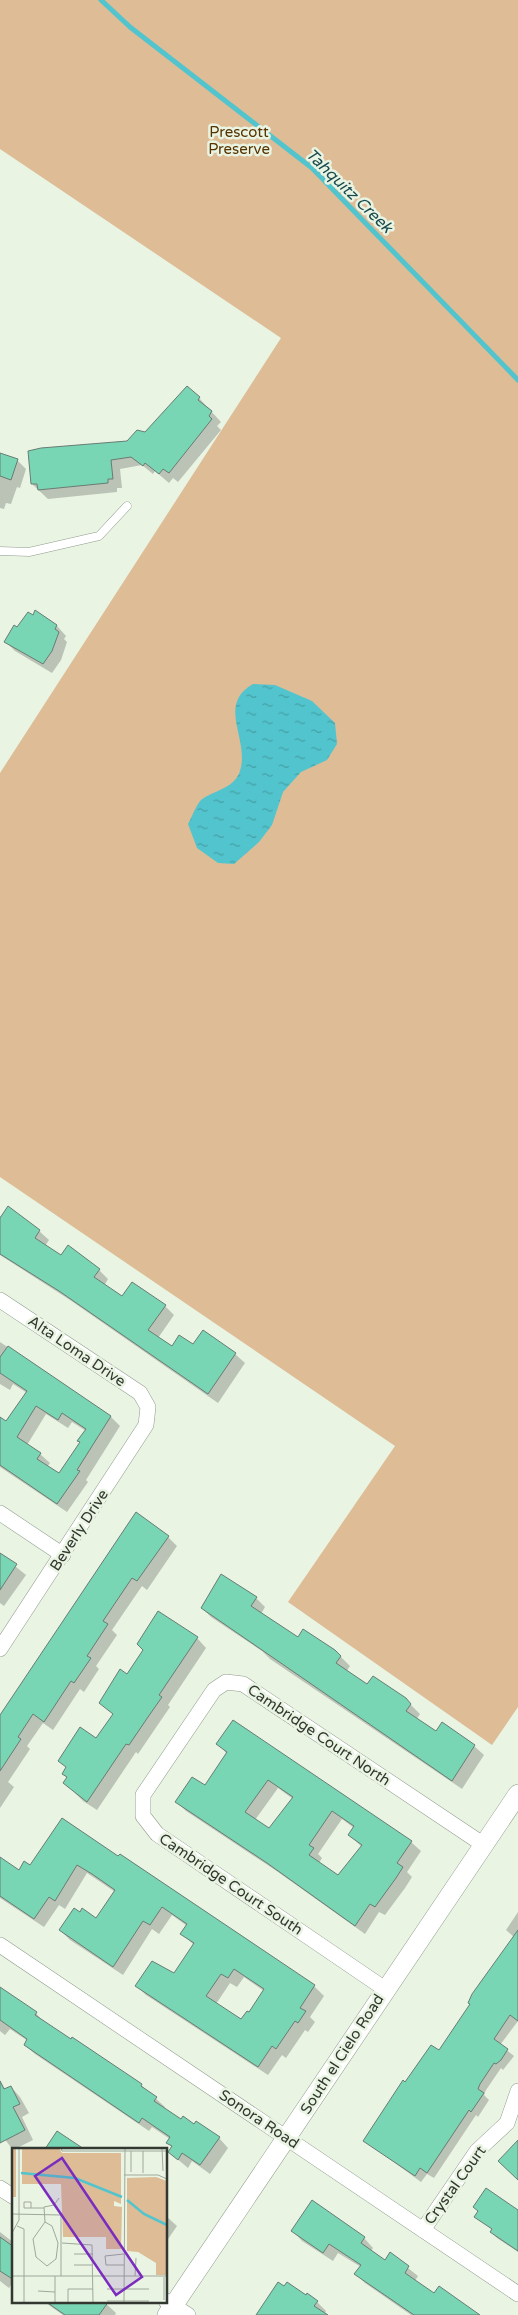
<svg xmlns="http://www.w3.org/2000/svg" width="518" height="2315" font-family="'Varela Round',sans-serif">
<defs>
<pattern id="water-ripples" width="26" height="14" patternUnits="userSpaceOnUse" patternTransform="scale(1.25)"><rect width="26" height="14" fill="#52c4cd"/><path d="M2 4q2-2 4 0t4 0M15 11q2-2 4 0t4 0" fill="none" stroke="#45a0a7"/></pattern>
</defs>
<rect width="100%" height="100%" fill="#e9f4e3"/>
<path fill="#debc96" d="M0 0H518V1707L492 1745 288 1602 395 1446 0 1177V773L281 338 0 149Z"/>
<path fill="url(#water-ripples)" d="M253 684 275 685 312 701 335 723 337 744 327 760 301 772 283 792 272 825 259 842 234 864 218 863 197 848 188 824C192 817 196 805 201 800 214 790 234 789 240 771 250 739 216 705 253 684Z"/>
<g fill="#0003" fill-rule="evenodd">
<path d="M187 388 199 398 221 422 217 426 221 430 178 482 173 478 169 483 155 471 153 474 142 465 120 469 122 488H117V492L48 499 32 484 146 434Z"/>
<path d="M0 454 17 460 26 469 20 488 17 487 11 504 6 503 4 509 0 508Z"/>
<path d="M36 612 57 626 66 636 64 639 67 642 61 660 52 673 15 651 5 641Z"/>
<path d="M0 1216 39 1231 49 1240 45 1246 61 1257 99 1270 108 1279 104 1286 123 1298 165 1306 174 1315 158 1338 173 1347 193 1346 235 1354 245 1363 218 1403 70 1300 0 1255Z"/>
<path d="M0 1342 111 1417 120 1426 86 1480 88 1482 67 1512 0 1467V1426L6 1423 27 1393 13 1384 10 1390 0 1384ZM46 1414 68 1428 72 1422 86 1431 81 1443 59 1475 47 1467 50 1463 40 1454 27 1445Z"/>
<path d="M168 1537 177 1546 147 1590 142 1586 112 1630 117 1635 96 1666 99 1669 84 1692 80 1689 53 1730 43 1723 27 1746 30 1749 8 1782 14 1787 0 1808V1717Z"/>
<path d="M0 1554 26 1575 4 1606 0 1603Z"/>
<path d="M256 1598 265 1607 261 1614 298 1639 335 1651 350 1666 346 1672 368 1686 405 1699 420 1714 416 1720 436 1733 474 1746 484 1755 462 1789 270 1659 262 1651 211 1617 202 1608Z"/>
<path d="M197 1638 206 1648 168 1705 170 1707 157 1726 138 1754 136 1752 97 1810 83 1801 65 1783 68 1778 63 1774 97 1740 114 1715 101 1703 128 1676Z"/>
<path d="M218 1744 411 1842 421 1851 407 1872 412 1877 405 1888 385 1915 379 1912 365 1934 278 1872 186 1811 177 1802 206 1787 227 1754ZM278 1788 293 1799 269 1830 255 1820ZM342 1819 354 1828 349 1835 362 1847 339 1877 319 1863 322 1858 318 1854Z"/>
<path d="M120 1856 314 1986 324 1996 310 2017 315 2022 308 2032 305 2030 286 2058 282 2055 268 2075 146 1995 137 1986 174 1975 194 1945 182 1934 187 1926 172 1915 159 1934 152 1929 123 1975 70 1940 60 1930 97 1919 115 1892 102 1883 87 1873 65 1909 59 1905 44 1927 0 1898V1858L19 1872 31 1867 119 1858ZM244 1977 264 1991 249 2014 241 2021 216 2004 230 1983 237 1987Z"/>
<path d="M518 1912V2021L500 2045 514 2056 503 2070 501 2068 486 2090 484 2095 489 2100 478 2117 476 2115 434 2178 427 2174 421 2182 364 2140 406 2084 440 2052 514 1937 506 1930Z"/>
<path d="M0 1988 36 2013 44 2023 141 2085 165 2107 164 2109 181 2121 219 2138 228 2148 210 2174 192 2161 188 2168 169 2152 172 2147 167 2142 170 2139 152 2127 149 2131 35 2054 25 2045 28 2041 10 2029 5 2035 0 2031Z"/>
<path d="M0 2080 5 2089 11 2087 20 2097 29 2113 22 2117 33 2140 13 2150 0 2133Z"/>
<path d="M518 2211V2252L497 2238 491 2232 493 2230 476 2217Z"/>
<path d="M166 2216 177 2226 166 2242Z"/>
<path d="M293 2231 364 2238 373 2248 371 2251 385 2261 390 2254 418 2276 415 2281 434 2295 478 2315H411L365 2283 356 2274 361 2267 338 2253 333 2261 302 2241Z"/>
<path d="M0 2232 14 2243V2281L9 2288 0 2281Z"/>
<path d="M307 2297 317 2302 326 2311 324 2315H259Z"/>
<path d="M43 2301H103L116 2313 115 2315H63Z"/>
</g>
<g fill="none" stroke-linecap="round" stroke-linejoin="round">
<path stroke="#52c4cd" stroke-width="5" d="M101 0 130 27 312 168 518 380"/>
</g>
<g fill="#78d6b5" stroke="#697c74" fill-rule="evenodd">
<path d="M187 386 200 397 198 400 212 411 209 416 212 419 169 473 163 469 159 474 145 463 143 466 131 457 111 460 113 479H108V483L38 490 37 484H31L28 451 41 448 127 441 137 430 145 432Z"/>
<path d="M0 453 18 459 11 480 0 476Z"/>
<path d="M35 610 57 625 55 629 59 632 52 651 43 664 4 642 14 625 17 627 28 612 33 615Z"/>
<path d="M8 1206 40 1230 35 1238 61 1255 68 1245 100 1269 94 1277 122 1296 132 1282 166 1305 148 1330 172 1346 179 1335 193 1344 203 1330 236 1353 208 1394 59 1291 0 1254V1218Z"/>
<path d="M8 1346 111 1416 77 1470 80 1471 57 1504 0 1465V1417L6 1421 27 1391 0 1373V1357ZM36 1406 58 1420 62 1413 86 1429 77 1441 80 1442 59 1473 37 1459 41 1453 17 1437Z"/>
<path d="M136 1512 169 1536 137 1581 132 1578 103 1621 108 1624 87 1656 91 1658 74 1683 71 1681 44 1722 33 1714 18 1737 21 1739 0 1771V1715Z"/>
<path d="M0 1553 17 1564 0 1590Z"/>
<path d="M221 1574 257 1597 251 1606 298 1637 303 1629 335 1650 341 1656 336 1663 367 1684 373 1676 406 1698 411 1704 406 1711 436 1731 442 1722 475 1745 452 1781 201 1608Z"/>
<path d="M158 1611 198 1637 159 1695 162 1697 148 1717 129 1745 126 1744 87 1802 63 1783 67 1777 62 1774 66 1767 58 1761 80 1727 96 1738 113 1714 99 1703 120 1669 127 1674 143 1650 137 1644Z"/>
<path d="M233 1720 412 1841 397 1863 403 1867 396 1878 375 1907 370 1904 355 1926 267 1863 175 1802 192 1777 205 1785 227 1752 216 1744ZM268 1780 293 1797 269 1828 245 1812ZM332 1811 354 1826 348 1835 362 1845 338 1875 309 1855 314 1848 309 1845Z"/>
<path d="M62 1818 118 1856 120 1854 315 1985 300 2008 306 2011 298 2023 295 2021 276 2049 272 2046 258 2067 135 1986 152 1961 174 1973 194 1943 180 1934 187 1924 162 1907 150 1925 143 1921 113 1967 59 1930 74 1908 80 1912 82 1908 96 1918 115 1890 92 1874 77 1865 55 1901 49 1897 34 1919 0 1896V1857L19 1870 24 1861 30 1865ZM234 1969 264 1989 249 2012 247 2011 241 2019 206 1996 221 1974 228 1978Z"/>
<path d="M518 1930V2021L510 2015 494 2039 508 2049 501 2060 496 2064 494 2063 480 2084 478 2089 484 2093 471 2112 469 2110 427 2173 420 2168 415 2176 363 2141 403 2080 405 2082 431 2045 439 2050 470 2004 468 2003 472 1994Z"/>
<path d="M0 1987 37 2012 35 2015 71 2039 72 2037 142 2084 141 2086 157 2097 154 2101 181 2119 183 2116 194 2124 196 2121 220 2137 200 2165 182 2153 178 2160 168 2152 172 2146 166 2143 170 2137 142 2118 139 2123 24 2045 27 2039 0 2020Z"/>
<path d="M0 2081 4 2089 11 2086 20 2104 13 2107 25 2130 0 2143Z"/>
<path d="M57 2131 84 2149H45Z"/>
<path d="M518 2140V2180L498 2161Z"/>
<path d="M486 2188 518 2210V2251L490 2232 492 2229 474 2217 478 2211 473 2207Z"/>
<path d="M312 2200 365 2237 361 2243 385 2260 390 2252 409 2266 405 2273 434 2293 439 2286 480 2315H414L354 2274 361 2265 329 2244 323 2253 291 2231Z"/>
<path d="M0 2237 14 2247V2280L0 2271Z"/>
<path d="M278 2282 284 2286 287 2282 306 2295 307 2293 318 2301 314 2306 328 2315H256Z"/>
<path d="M45 2301H109L99 2315H65Z"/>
</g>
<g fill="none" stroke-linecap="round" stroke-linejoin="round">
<defs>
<path id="service" d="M0 551 29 552 99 536 127 506"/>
<g id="minor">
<path d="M0 1300 140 1393 148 1407 146 1425 0 1649"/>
<path d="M0 1513 63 1555"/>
<path d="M0 1945 518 2294"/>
<path d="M385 1989 157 1834 143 1816V1795L214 1690 226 1682 243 1684 484 1845"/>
<path d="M0 2188 14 2197"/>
<path d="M423 2230 477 2151 507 2123 518 2091"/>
<path d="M166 2301 188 2315"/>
</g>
<path id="tertiary" d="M167 2315 518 1794"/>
</defs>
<use href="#service" stroke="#919c8d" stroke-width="9"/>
<use href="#minor" stroke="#919c8d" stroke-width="16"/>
<use href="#tertiary" stroke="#919c8d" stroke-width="20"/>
<use href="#service" stroke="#fff" stroke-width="8"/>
<use href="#minor" stroke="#fff" stroke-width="15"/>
<use href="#tertiary" stroke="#fff" stroke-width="19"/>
</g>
<g text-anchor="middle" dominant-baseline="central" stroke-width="5" stroke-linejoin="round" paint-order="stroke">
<g font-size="15" fill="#573300" stroke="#e9f4e3">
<text x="239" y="132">Prescott<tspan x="239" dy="17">Preserve</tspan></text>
</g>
<g font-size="15" fill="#323730" stroke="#e9f4e3">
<text transform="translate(77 1351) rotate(34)">Alta Loma Drive</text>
<text transform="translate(79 1530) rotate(-57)">Beverly Drive</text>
<text transform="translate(319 1735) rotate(34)">Cambridge Court North</text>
<text transform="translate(231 1884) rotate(34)">Cambridge Court South</text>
<text transform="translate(342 2054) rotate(-57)">South el Cielo Road</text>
<text transform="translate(259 2119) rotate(34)">Sonora Road</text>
<text transform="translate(455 2185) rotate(-54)">Crystal Court</text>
</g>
<g font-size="16" font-style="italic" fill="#184a4e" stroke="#e9f4e3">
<text transform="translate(349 191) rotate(44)">Tahquitz Creek</text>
</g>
</g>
<g transform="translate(12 2148)">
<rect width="155" height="155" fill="#e9f4e3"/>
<path d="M0 0H4V49H0ZM10 0H47L50 5H109V56L102 53V58L110 59 109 101H94V89H51L49 36H10ZM144 29 155 33V127H144V115L126 104 115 103V30Z" fill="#debc96"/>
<path fill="none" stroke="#52c4cd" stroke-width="2.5" d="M9 25 63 30 110 49M115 52 132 66 155 77"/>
<path fill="none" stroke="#a0a89b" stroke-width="1" d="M49 0 50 3H155M150 0 151 23M119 3V24M131 25V3M112 27H146L155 31M19 60V54H12V60H32M0 66 49 67V128M33 74 40 78 46 95 44 111 35 118 24 109 21 91 33 74 32 59 42 57 47 50M5 78 12 81V155M0 85 7 72V0M50 95 80 97 81 155M62 106H81M62 117H81M112 117H94L93 108 112 106M0 128H155M43 128V155M123 128 124 110M95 141H137M26 143 43 144M152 152V129M95 153H137M56 155V141H81M112 155 113 0"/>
<path fill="#7b2cbf" fill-opacity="0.15" stroke="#7b2cbf" stroke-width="2.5" d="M50 10 130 129 104 147 23 28Z"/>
<rect width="155" height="155" fill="none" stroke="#323730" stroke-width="2.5"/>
</g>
</svg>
